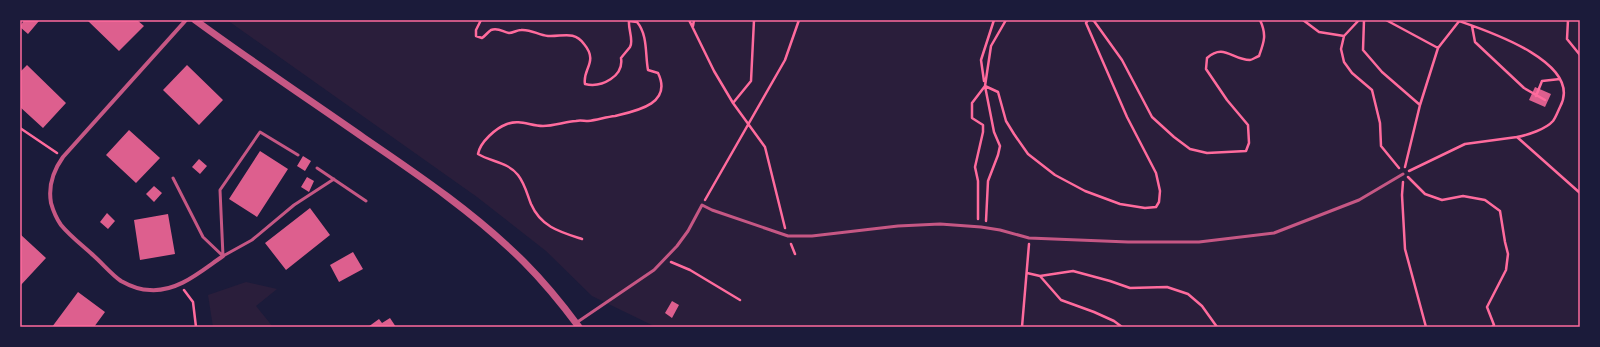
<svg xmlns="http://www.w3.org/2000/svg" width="1600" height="347" font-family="Ubuntu,sans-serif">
<rect width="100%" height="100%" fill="#1b1b3a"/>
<path fill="#2a1e3b" d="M227 20H1580V327H656L592 296 546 251 477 197Z
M246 282 277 289 256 306 273 327H213L208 295Z"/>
<path fill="#dd5f8e" d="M24 20H38L39 21 28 34 20 27Z
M87 20H137L144 26 119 51Z
M27 65 66 103 43 128 20 107V72Z
M187 65 223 100 199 125 163 90Z
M1535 87 1551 94 1545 107 1529 100Z
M129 130 160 158 136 183 106 155Z
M260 151 288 169 257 217 229 199Z
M303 156 311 161 305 171 297 166Z
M199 159 207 166 200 174 192 167Z
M307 177 314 181 309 192 301 187Z
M154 186 162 193 154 202 146 194Z
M310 208 330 235 286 270 265 243Z
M107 213 115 221 108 229 100 222Z
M168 214 175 254 140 260 134 220Z
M20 234 46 258 20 286Z
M353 252 363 269 339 282 330 265Z
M78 292 105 312 94 327H52Z
M672 301 679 305 672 318 665 313Z
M390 318 396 327H368L379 319 382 323Z"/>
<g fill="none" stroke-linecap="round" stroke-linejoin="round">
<path stroke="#ff6b9d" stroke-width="2.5" d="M481 20 476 30V36L482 38C485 36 488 32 491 30 498 27 503 32 509 33 513 33 517 30 521 30 531 29 538 35 548 36 562 37 574 30 584 44 599 62 582 69 585 84 602 88 624 76 621 58 624 54 627 51 630 47 634 41 628 29 629 21L637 22C648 35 645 54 648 70L658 73C673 104 636 111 615 116 606 117 597 120 588 121 584 121 580 120 576 121 564 122 554 126 543 126 530 126 520 119 507 124 496 128 480 142 478 154 491 162 508 162 518 175 525 184 527 194 531 204 541 227 560 232 582 239
M689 20 714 71 733 103 765 147 785 228
M1092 20 1094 21 1122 60 1152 117 1174 137 1190 149 1207 153 1246 151 1249 143 1248 125 1227 100 1206 69 1207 58C1224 43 1232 60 1250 60 1252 60 1256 57 1259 56 1264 42 1267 35 1260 20
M1303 20 1319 32 1344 36 1359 20
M1364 20 1363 50 1382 72 1420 105
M1386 20 1438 48
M1568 20 1567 39 1580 55
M1459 21C1488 31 1584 63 1560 107 1558 111 1556 117 1553 121 1546 129 1528 135 1517 137L1580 193
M693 26 694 20
M1472 26 1475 42 1524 88 1545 100
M1344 36 1341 49 1344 62 1352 73 1372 90 1380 123 1381 146 1399 168
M984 81 981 60 994 20
M985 86 998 92 1006 121 1014 134 1028 154 1055 175 1085 191 1120 204 1145 208 1156 207 1159 202 1160 191 1156 173 1127 117 1086 23 1088 20
M1536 96 1542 81 1560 79
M733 103 751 81 754 20
M20 128 57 153
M1405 167 1420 105 1438 48 1460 20
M1409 171 1465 144 1517 137
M1408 177 1425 194 1442 200 1463 196 1485 200 1500 211 1505 242 1508 254 1506 270 1487 307 1494 325 1492 327
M1403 182 1402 195 1405 249 1426 327
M705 200 785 60 799 20
M978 219V181L975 167 983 132V125L972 118V103L985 86
M986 221 988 181 998 155 1000 146 994 132 985 86 991 46 1006 20
M791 244 795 254
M671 262 690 270 740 300
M1027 273 1040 276 1073 271 1110 281 1130 288 1167 287 1188 294 1202 306 1217 327
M1040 276 1061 300 1094 312 1114 321 1122 327
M184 290 193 302 196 327
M1022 327 1029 244"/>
<path stroke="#c65784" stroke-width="3" d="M317 168 366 201
M173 178 203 237 223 256 220 190 260 132 298 155
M223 256 252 240 294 205 334 179
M576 323 654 270 677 246 688 231 702 205 712 210 788 236H812L898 226 940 224 981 227 1000 230 1029 238 1128 242H1199L1274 233 1359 200 1403 174"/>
<path stroke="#c65784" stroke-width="4" d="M186 20 63 157C53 171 48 186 51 203 53 210 56 218 61 225 70 236 83 246 94 256 103 264 111 274 121 281 130 286 140 290 150 290 178 292 201 271 223 256"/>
<path stroke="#c65784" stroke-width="7" d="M195 20C251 61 308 99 364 138 420 176 477 215 524 262 544 282 562 304 579 327"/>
</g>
<rect width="1600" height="347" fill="none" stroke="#1b1b3a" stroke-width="42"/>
<rect x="21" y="21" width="1558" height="305" fill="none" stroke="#ff6b9d" stroke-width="1.5"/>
</svg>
